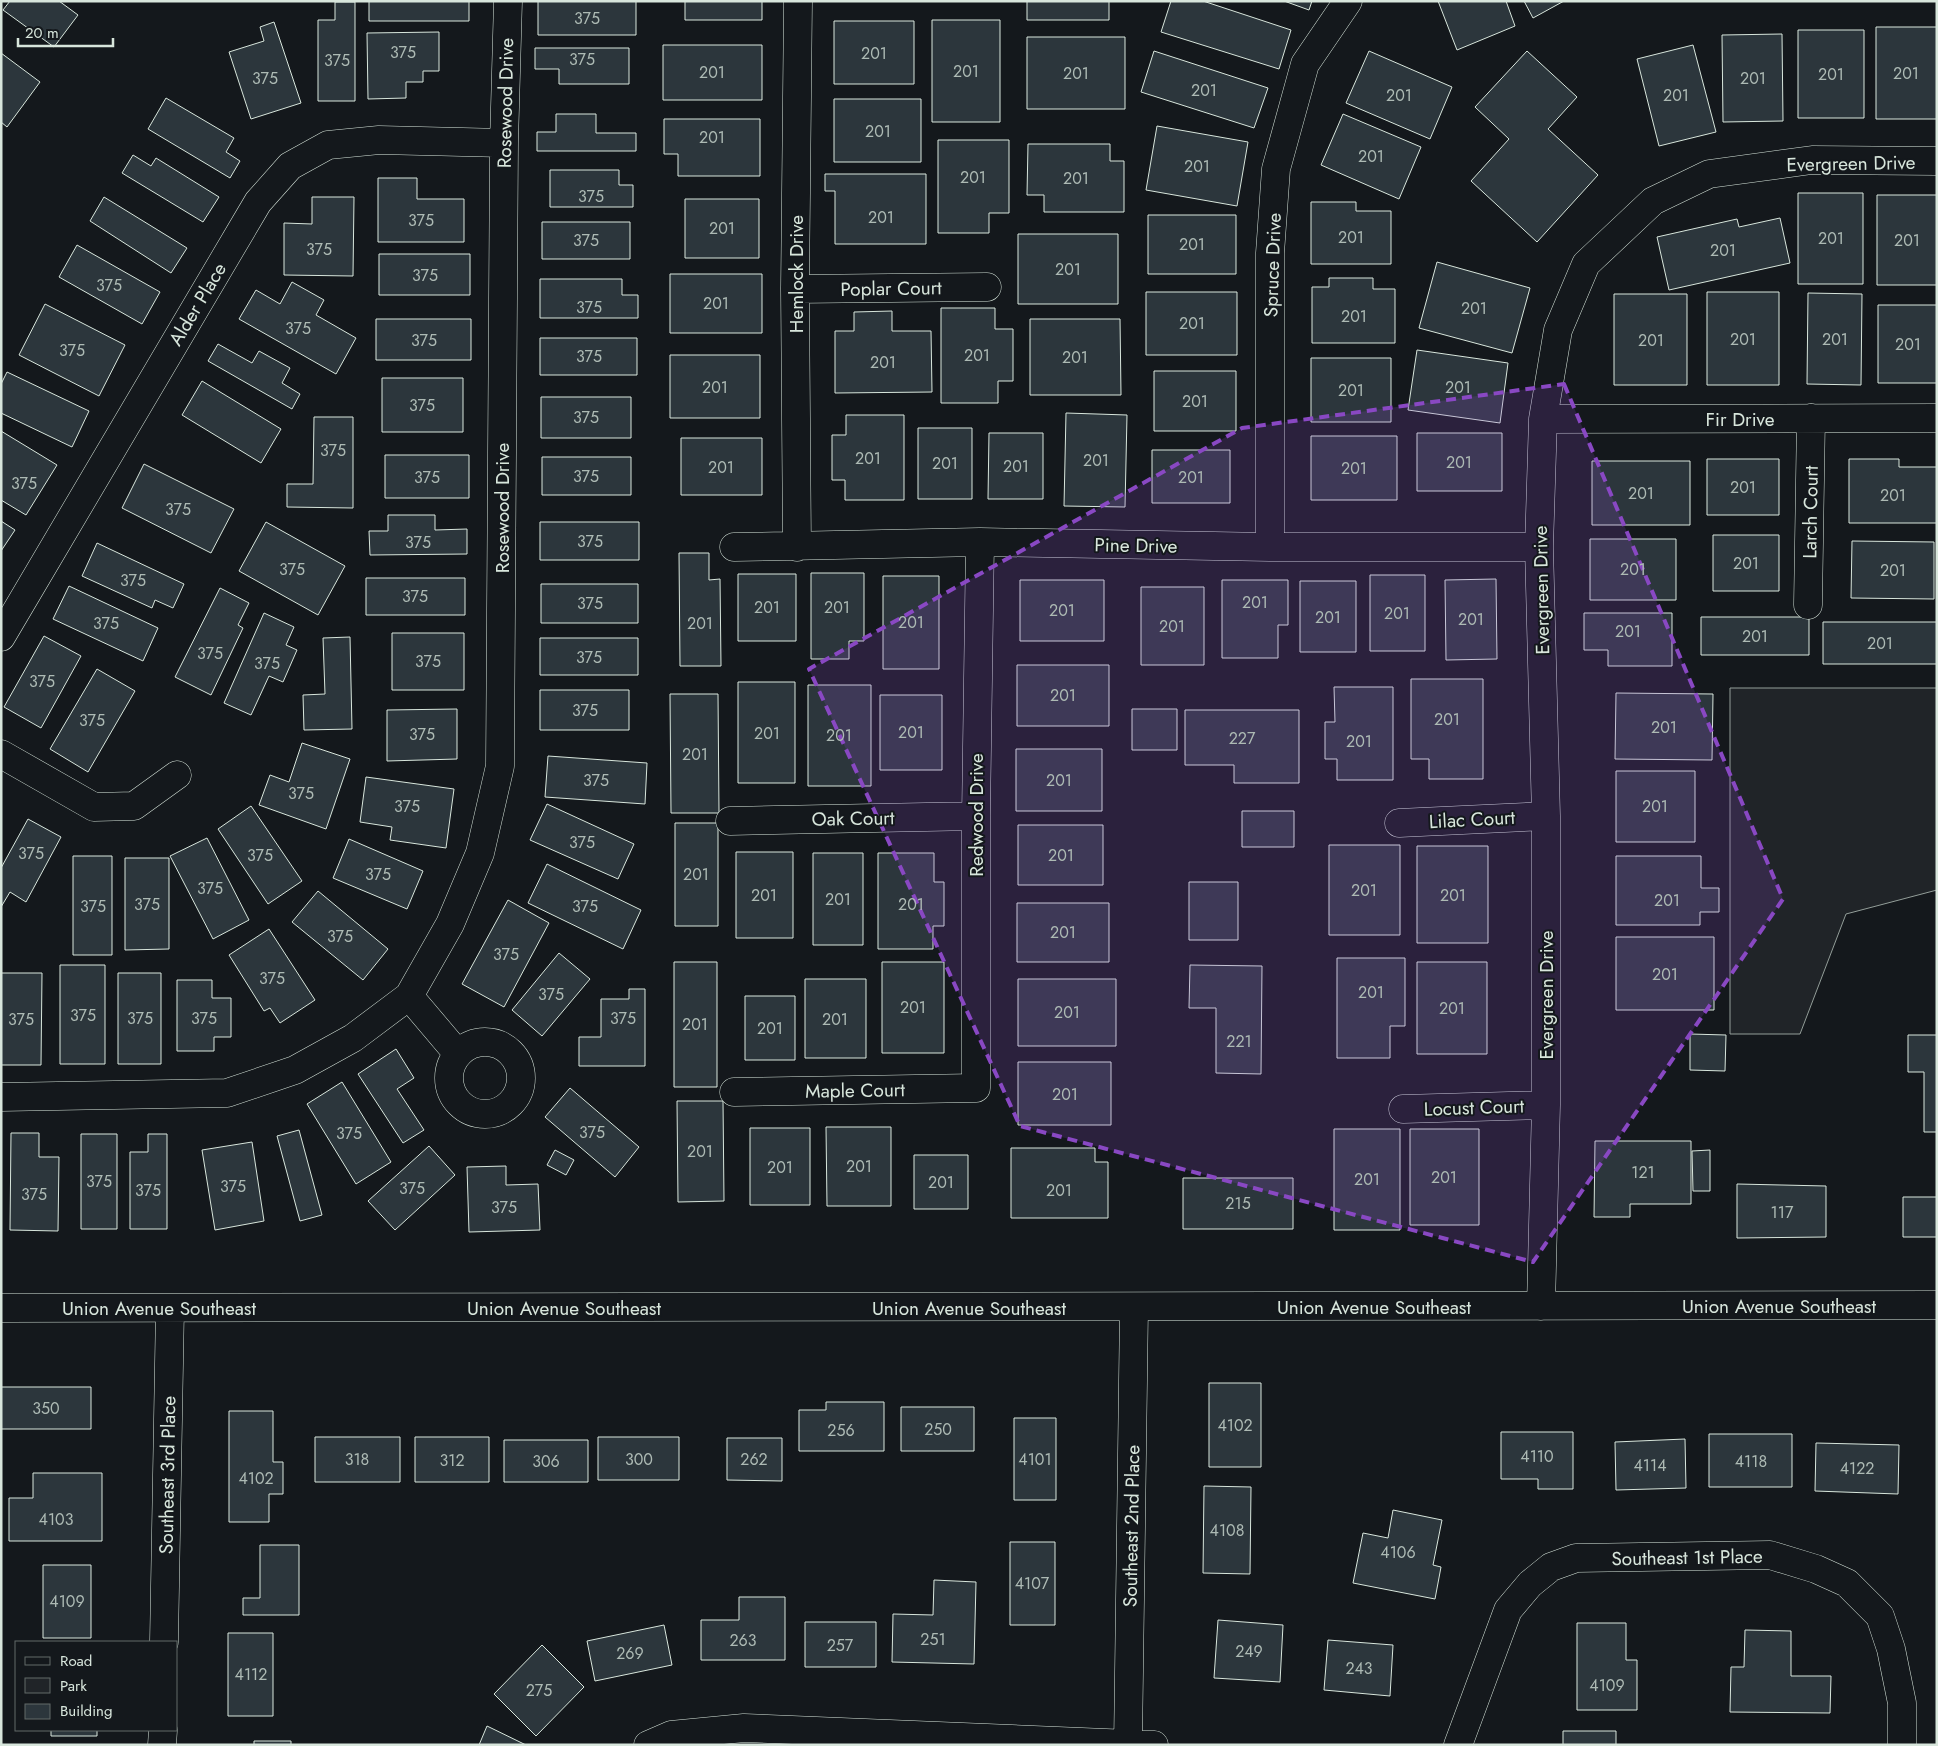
<svg xmlns="http://www.w3.org/2000/svg" width="1938" height="1746" font-family="Jost,sans-serif">
<rect width="100%" height="100%" fill="#14181c"/>
<path fill="#202428" stroke="#939e99" d="M1730 688H1937V890L1846 914 1800 1034H1730Z"/>
<path fill="#2c363c" stroke="#d8e6dc" d="M10 1H59L78 15 54 47 3 10Z
M369 1H469V21H369Z
M538 1H636V35H538Z
M685 1H762V20H685Z
M1027 1H1109V20H1027Z
M1171 1H1203L1291 30 1279 69 1161 32Z
M1284 1H1312L1309 10Z
M1438 1H1506L1515 26 1457 50Z
M1524 1H1564L1533 18Z
M335 2H355V101H318V20H335Z
M932 20H1000V122H932Z
M834 21H914V84H834Z
M274 22 301 103 251 119 229 52 264 41 260 27Z
M1876 27H1937V119H1876Z
M1798 30H1864V118H1798Z
M439 32V71H423V82H406V98L368 99 367 33Z
M1782 34 1783 121 1723 122 1722 35Z
M1027 37H1125V109H1027Z
M663 45H762V100H663Z
M1693 45 1716 132 1659 146 1637 59Z
M535 48H629V84H559V69H535Z
M1154 51 1268 88 1254 128 1141 92Z
M1369 51 1452 87 1430 139 1346 103Z
M1527 51 1577 97 1548 129 1598 175 1537 242 1471 181 1509 139 1475 107Z
M1 53 40 82 7 127 1 122Z
M166 98 234 138 226 152 240 161 230 178 148 129Z
M834 99H921V162H834Z
M556 114H596V133H636V151H537V132H556Z
M1343 114 1421 147 1399 199 1321 165Z
M664 119H760V176H678V154H664Z
M1157 126 1248 142 1237 206 1146 190Z
M938 140H1009V213H989V233H938Z
M1028 144H1110V161H1124V212H1044V195H1027Z
M133 155 151 166 156 158 219 197 203 222 122 173Z
M550 170H619V185H633V207H550Z
M825 174H926V244H835V191H825Z
M378 178H417V199H464V242H378Z
M1798 193H1863V284H1798Z
M1877 195H1937V285H1877Z
M104 197 187 248 171 273 90 221Z
M312 197H354L353 276 284 275V223L312 224Z
M685 199H759V258H685Z
M1311 202H1356V211H1391V264H1311Z
M1148 215H1236V274H1148Z
M1780 218 1790 263 1669 290 1657 237 1737 219 1739 227Z
M542 222H630V259H542Z
M1018 234H1118V304H1018Z
M77 245 160 292 142 324 59 277Z
M379 254H470V295H379Z
M1437 262 1530 288 1512 353 1419 328Z
M670 274H762V333H670Z
M1329 278H1373V289H1395V343H1312V287H1329Z
M540 279H622V295H638V318H540Z
M292 282 324 300 316 315 356 338 336 374 239 319 256 290 280 304Z
M1146 292H1237V355H1146Z
M1707 292H1779V385H1707Z
M1808 293 1862 294 1861 385 1807 384Z
M1614 294H1687V385H1614Z
M45 304 125 345 99 396 19 355Z
M1878 305H1937V383H1878Z
M941 308H995V329H1013V381H998V403H941Z
M892 311V331H931L932 392 835 393V331H854V312Z
M376 319H471V360H376Z
M1030 319H1120L1121 395H1030Z
M540 338H637V375H540Z
M218 344 252 363 259 351 290 368 282 383 300 394 292 409 208 361Z
M1417 350 1508 363 1500 423 1408 410Z
M670 355H760V418H670Z
M1311 358H1391V422H1311Z
M1154 371H1236V431H1154Z
M7 372 89 411 72 447 1 413V384Z
M382 378H463V432H382Z
M202 381 281 429 261 463 182 415Z
M541 397H631V438H541Z
M1066 413 1127 415 1125 507 1064 506Z
M846 415H904V500H845V480H832V435H846Z
M314 417H353V508L287 507V484H313Z
M918 428H972V499H918Z
M1 431 57 465 26 515 1 500Z
M989 433H1043V499H988Z
M1417 433H1502V491H1417Z
M1311 436H1397V500H1311Z
M681 438H762V495H681Z
M1152 450H1230V503H1152Z
M385 455H469V498H385Z
M542 457H631V495H542Z
M1707 459H1779V515H1707Z
M1849 459H1899V467H1937V523H1849Z
M1592 461H1690V525H1592Z
M144 464 234 509 211 553 122 508Z
M388 515H435V530L467 529V554L370 555 369 531H388Z
M1 521 15 530 1 551Z
M266 522 345 566 318 615 239 571Z
M540 522H639V560H540Z
M1713 535H1779V591H1713Z
M1590 539H1676V600H1590Z
M1852 541 1934 542V599L1851 598Z
M97 543 184 584 173 608 155 600 152 608 82 576Z
M679 553H709V580L720 579 721 666H680Z
M811 573H864V641H849V659H811Z
M738 574H796V641H738Z
M1370 575H1425V651H1370Z
M883 576H939V669H883Z
M366 578H465V615H366Z
M1496 579 1497 659 1446 660 1445 580Z
M1020 580H1104V641H1020Z
M1222 580H1288V625H1278V658H1222Z
M1300 581H1356V652H1300Z
M541 584H638V623H541Z
M69 586 158 628 143 661 53 619Z
M1141 587H1204V665H1141Z
M220 588 249 603 238 625 243 628 211 695 175 677Z
M264 613 294 627 286 645 297 650 283 682 269 676 251 715 224 703Z
M1584 613H1672V666H1608V650H1584Z
M1701 617H1809V655H1701Z
M1823 622H1937V664H1823Z
M392 633H464V690H392Z
M44 636 81 656 41 728 4 707Z
M350 637 352 729 304 730 303 695 325 694 323 638Z
M540 638H638V675H540Z
M1017 665H1109V726H1017Z
M97 669 135 691 88 772 50 749Z
M1411 679H1483V779H1429V759H1411Z
M738 682H795V783H738Z
M808 685H871V786H808Z
M1334 687H1393V780H1337V759H1325V722H1335Z
M540 690H629V730H540Z
M1616 693 1713 694 1712 760 1615 759Z
M670 694H718L719 813H671Z
M880 695H942V770H880Z
M457 709V759L387 761V710Z
M1132 709H1177V750H1132Z
M1185 710H1299V783H1234V765H1185Z
M302 743 350 759 326 829 259 805 270 775 289 782Z
M1016 749H1102V811H1016Z
M548 756 647 763 645 804 545 797Z
M1616 771H1695V842H1616Z
M366 777 454 789 446 848 390 840 392 827 360 822Z
M547 804 634 844 618 879 530 840Z
M251 806 302 881 268 904 218 829Z
M1242 811H1294V847H1242Z
M28 819 61 837 26 902 10 892 1 907V868Z
M675 823H718V926H675Z
M1018 825H1103V885H1018Z
M207 838 249 920 213 939 170 856Z
M349 839 423 871 407 909 333 878Z
M1329 845H1400V935H1329Z
M1417 846H1488V943H1417Z
M736 852H793V938H736Z
M813 853H863V945H813Z
M878 853H934V882H944V926H933V949H878Z
M73 856H112V955H73Z
M1616 856H1701V888H1719V912H1700V925H1616Z
M125 858H169V949L125 950Z
M547 864 641 910 623 949 528 903Z
M1189 882H1238V940H1189Z
M318 891 388 949 363 980 292 922Z
M508 900 549 923 504 1007 462 984Z
M1017 903H1109V962H1017Z
M269 929 315 1000 280 1023 270 1008 264 1011 229 955Z
M1616 937H1714V1010H1616Z
M559 953 590 979 542 1036 512 1010Z
M1337 958H1405V1026H1390V1058H1337Z
M674 962H717V1087H674Z
M882 962H944V1053H882Z
M1417 962H1487V1054H1417Z
M60 965H105V1064H60Z
M1190 965 1262 966 1261 1074 1216 1073V1008H1189Z
M1 973H42L41 1065H1Z
M118 973H161V1064H118Z
M805 979H866V1058H805Z
M1018 979H1116V1046H1018Z
M177 980H212V998H231V1037H214V1051H177Z
M629 989H645V1066H579V1037H601V999H629Z
M745 996H795V1060H745Z
M1690 1034 1726 1035 1725 1071 1690 1070Z
M1908 1035H1937V1132H1924V1072H1908Z
M396 1049 414 1078 397 1089 424 1130 403 1143 358 1074Z
M1018 1062H1111V1125H1018Z
M342 1082 391 1162 356 1184 307 1104Z
M570 1088 639 1147 615 1177 545 1117Z
M677 1101H723L724 1201 678 1202Z
M826 1127H891V1206H827Z
M750 1128H810V1205H750Z
M1334 1129H1400V1230H1334Z
M1410 1129H1479V1225H1410Z
M299 1130 322 1215 300 1221 277 1136Z
M11 1133H39V1157H59L58 1231 10 1230Z
M81 1134H117V1229H81Z
M148 1134H167V1229H130V1152H148Z
M1595 1141H1691V1204H1630V1217H1594Z
M252 1142 264 1221 215 1230 202 1150Z
M429 1146 455 1175 395 1230 368 1201Z
M1011 1148H1095V1162H1108V1218H1011Z
M555 1150 574 1160 566 1175 547 1165Z
M1710 1150V1191H1693L1692 1151Z
M914 1155H968V1209H914Z
M506 1166V1185L538 1184 540 1230 469 1232 467 1167Z
M1183 1178H1293V1229H1183Z
M1737 1184 1826 1186V1237L1737 1238Z
M1903 1197H1937V1237H1903Z
M1209 1383H1261V1467H1209Z
M1 1387H91V1429H1Z
M826 1402H884V1451H799V1410H826Z
M901 1407H974V1451H901Z
M229 1411H273V1462H283V1494H269V1522H229Z
M1014 1418H1056V1500H1014Z
M1501 1432H1573V1489H1538V1479H1501Z
M1709 1434H1792V1487H1709Z
M315 1437H400V1482H315Z
M415 1437H489V1482H415Z
M598 1437H679V1480H598Z
M727 1438H782V1481L727 1480Z
M1685 1439 1686 1488 1616 1490 1615 1442Z
M504 1440H588V1482H504Z
M1816 1443 1899 1445 1898 1494 1815 1491Z
M33 1473H102V1541H9V1498H33Z
M1204 1486 1251 1487 1250 1574 1203 1573Z
M1393 1510 1442 1520 1433 1565 1441 1567 1435 1599 1353 1583 1363 1533 1388 1538Z
M1010 1542H1055V1625H1010Z
M260 1545H299V1615H243V1598H260Z
M43 1565H91V1638H43Z
M934 1580 976 1582 974 1664 892 1662 893 1614 933 1615Z
M739 1597H785V1660H701V1620H739Z
M1218 1620 1283 1625 1280 1682 1214 1678Z
M805 1622H876V1667H805Z
M1577 1623H1626V1660H1637V1710H1577Z
M664 1625 672 1665 595 1681 587 1641Z
M1745 1630 1791 1631V1676H1831L1830 1713 1730 1712 1731 1667H1744Z
M228 1633H273V1716H228Z
M1328 1640 1393 1645 1390 1696 1324 1690Z
M542 1645 584 1687 536 1736 494 1694Z
M487 1726 526 1745H479Z
M51 1730H97V1736H51Z
M1563 1731H1616V1745H1563Z
M254 1741H291V1745H254Z"/>
<g fill="none" stroke-linecap="round" stroke-linejoin="round">
<defs>
<path id="minor" d="M795 289 987 287
M1543 419 1937 418
M734 547 980 542 1270 547H1539
M797 547 795 289 798 1
M1270 547V253L1276 169 1305 64 1348 1
M1808 605 1811 418
M1 637 258 202 290 166 328 145 379 140 504 143
M1 754 94 807 134 806 177 775
M730 821 976 816
M1399 823 1546 816
M409 996 458 1054
M449 1078a36 36 0 1 1 72 0a36 36 0 1 1-72 0Z
M734 1092 976 1088V816L980 542
M1 1097 227 1093 295 1070 353 1038 409 996 450 924 480 853 500 766 504 143 508 1
M1403 1109 1546 1105
M1541 1306 1546 1105V816L1539 547 1543 419 1558 330 1586 264 1653 201 1709 174 1812 160 1937 161
M1 1308 1937 1305
M164 1642 170 1308
M162 1745 163 1730
M648 1745 671 1735 744 1728 1154 1745
M1128 1745 1134 1308
M1458 1745 1508 1610 1530 1584 1551 1567 1576 1558 1770 1555 1816 1569 1847 1583 1880 1616 1891 1649 1902 1703V1745"/>
</defs>
<use href="#minor" stroke="#d8e6dc" stroke-width="29"/>
<use href="#minor" stroke="#14181c" stroke-width="28"/>
</g>
<path fill="#8948c3" fill-opacity="0.2" stroke="#8948c3" stroke-width="4" stroke-dasharray="10 6" stroke-linejoin="round" d="M1564 384 1783 899 1533 1262 1020 1126 809 669 1242 428Z"/>
<g text-anchor="middle" stroke-width="4" stroke-linejoin="round" paint-order="stroke">
<g font-size="16" fill="#adbab4">
<text x="587" y="24">375</text>
<text x="403" y="58">375</text>
<text x="874" y="59">201</text>
<text x="582" y="65">375</text>
<text x="337" y="66">375</text>
<text x="966" y="77">201</text>
<text x="712" y="78">201</text>
<text x="1076" y="79">201</text>
<text x="1906" y="79">201</text>
<text x="1831" y="80">201</text>
<text x="265" y="84">375</text>
<text x="1753" y="84">201</text>
<text x="1204" y="96">201</text>
<text x="1399" y="101">201</text>
<text x="1676" y="101">201</text>
<text x="878" y="137">201</text>
<text x="712" y="143">201</text>
<text x="1371" y="162">201</text>
<text x="1197" y="172">201</text>
<text x="973" y="183">201</text>
<text x="1076" y="184">201</text>
<text x="591" y="202">375</text>
<text x="881" y="223">201</text>
<text x="421" y="226">375</text>
<text x="722" y="234">201</text>
<text x="1351" y="243">201</text>
<text x="1831" y="244">201</text>
<text x="586" y="246">375</text>
<text x="1907" y="246">201</text>
<text x="1192" y="250">201</text>
<text x="319" y="255">375</text>
<text x="1723" y="256">201</text>
<text x="1068" y="275">201</text>
<text x="425" y="281">375</text>
<text x="109" y="291">375</text>
<text x="716" y="309">201</text>
<text x="589" y="313">375</text>
<text x="1474" y="314">201</text>
<text x="1354" y="322">201</text>
<text x="1192" y="329">201</text>
<text x="298" y="334">375</text>
<text x="1743" y="345">201</text>
<text x="1835" y="345">201</text>
<text x="424" y="346">375</text>
<text x="1651" y="346">201</text>
<text x="1908" y="350">201</text>
<text x="72" y="356">375</text>
<text x="977" y="361">201</text>
<text x="589" y="362">375</text>
<text x="1075" y="363">201</text>
<text x="883" y="368">201</text>
<text x="715" y="393">201</text>
<text x="1458" y="393">201</text>
<text x="1351" y="396">201</text>
<text x="1195" y="407">201</text>
<text x="422" y="411">375</text>
<text x="586" y="423">375</text>
<text x="333" y="456">375</text>
<text x="868" y="464">201</text>
<text x="1096" y="466">201</text>
<text x="1459" y="468">201</text>
<text x="945" y="469">201</text>
<text x="1016" y="472">201</text>
<text x="721" y="473">201</text>
<text x="1354" y="474">201</text>
<text x="586" y="482">375</text>
<text x="427" y="483">375</text>
<text x="1191" y="483">201</text>
<text x="24" y="489">375</text>
<text x="1743" y="493">201</text>
<text x="1641" y="499">201</text>
<text x="1893" y="501">201</text>
<text x="178" y="515">375</text>
<text x="590" y="547">375</text>
<text x="418" y="548">375</text>
<text x="1746" y="569">201</text>
<text x="292" y="575">375</text>
<text x="1633" y="575">201</text>
<text x="1893" y="576">201</text>
<text x="133" y="586">375</text>
<text x="415" y="602">375</text>
<text x="1255" y="608">201</text>
<text x="590" y="609">375</text>
<text x="767" y="613">201</text>
<text x="837" y="613">201</text>
<text x="1062" y="616">201</text>
<text x="1397" y="619">201</text>
<text x="1328" y="623">201</text>
<text x="1471" y="625">201</text>
<text x="911" y="628">201</text>
<text x="106" y="629">375</text>
<text x="700" y="629">201</text>
<text x="1172" y="632">201</text>
<text x="1628" y="637">201</text>
<text x="1755" y="642">201</text>
<text x="1880" y="649">201</text>
<text x="210" y="659">375</text>
<text x="589" y="663">375</text>
<text x="428" y="667">375</text>
<text x="267" y="669">375</text>
<text x="42" y="687">375</text>
<text x="1063" y="701">201</text>
<text x="585" y="716">375</text>
<text x="1447" y="725">201</text>
<text x="92" y="726">375</text>
<text x="1664" y="733">201</text>
<text x="911" y="738">201</text>
<text x="767" y="739">201</text>
<text x="422" y="740">375</text>
<text x="839" y="741">201</text>
<text x="1242" y="744">227</text>
<text x="1359" y="747">201</text>
<text x="695" y="760">201</text>
<text x="596" y="786">375</text>
<text x="1059" y="786">201</text>
<text x="301" y="799">375</text>
<text x="407" y="812">375</text>
<text x="1655" y="812">201</text>
<text x="582" y="848">375</text>
<text x="31" y="859">375</text>
<text x="260" y="861">375</text>
<text x="1061" y="861">201</text>
<text x="378" y="880">375</text>
<text x="696" y="880">201</text>
<text x="210" y="894">375</text>
<text x="1364" y="896">201</text>
<text x="764" y="901">201</text>
<text x="1453" y="901">201</text>
<text x="838" y="905">201</text>
<text x="1667" y="906">201</text>
<text x="147" y="910">375</text>
<text x="911" y="910">201</text>
<text x="93" y="912">375</text>
<text x="585" y="912">375</text>
<text x="1063" y="938">201</text>
<text x="340" y="942">375</text>
<text x="506" y="960">375</text>
<text x="1665" y="980">201</text>
<text x="272" y="984">375</text>
<text x="1371" y="998">201</text>
<text x="551" y="1000">375</text>
<text x="913" y="1013">201</text>
<text x="1452" y="1014">201</text>
<text x="1067" y="1018">201</text>
<text x="83" y="1021">375</text>
<text x="140" y="1024">375</text>
<text x="204" y="1024">375</text>
<text x="623" y="1024">375</text>
<text x="21" y="1025">375</text>
<text x="835" y="1025">201</text>
<text x="695" y="1030">201</text>
<text x="770" y="1034">201</text>
<text x="1239" y="1047">221</text>
<text x="1065" y="1100">201</text>
<text x="592" y="1138">375</text>
<text x="349" y="1139">375</text>
<text x="700" y="1157">201</text>
<text x="859" y="1172">201</text>
<text x="780" y="1173">201</text>
<text x="1643" y="1178">121</text>
<text x="1444" y="1183">201</text>
<text x="1367" y="1185">201</text>
<text x="99" y="1187">375</text>
<text x="941" y="1188">201</text>
<text x="233" y="1192">375</text>
<text x="412" y="1194">375</text>
<text x="148" y="1196">375</text>
<text x="1059" y="1196">201</text>
<text x="34" y="1200">375</text>
<text x="1238" y="1209">215</text>
<text x="504" y="1213">375</text>
<text x="1782" y="1218">117</text>
<text x="46" y="1414">350</text>
<text x="1235" y="1431">4102</text>
<text x="938" y="1435">250</text>
<text x="841" y="1436">256</text>
<text x="1537" y="1462">4110</text>
<text x="357" y="1465">318</text>
<text x="639" y="1465">300</text>
<text x="754" y="1465">262</text>
<text x="1035" y="1465">4101</text>
<text x="452" y="1466">312</text>
<text x="546" y="1467">306</text>
<text x="1751" y="1467">4118</text>
<text x="1650" y="1471">4114</text>
<text x="1857" y="1474">4122</text>
<text x="256" y="1484">4102</text>
<text x="56" y="1525">4103</text>
<text x="1227" y="1536">4108</text>
<text x="1398" y="1558">4106</text>
<text x="1032" y="1589">4107</text>
<text x="67" y="1607">4109</text>
<text x="933" y="1645">251</text>
<text x="743" y="1646">263</text>
<text x="840" y="1651">257</text>
<text x="1249" y="1657">249</text>
<text x="630" y="1659">269</text>
<text x="1359" y="1674">243</text>
<text x="251" y="1680">4112</text>
<text x="1607" y="1691">4109</text>
<text x="539" y="1696">275</text>
</g>
<g font-size="19" fill="#d8e6dc" stroke="#14181c">
<text transform="translate(505 103) rotate(-89)" y="7">Rosewood Drive</text>
<text transform="translate(1851 163) rotate(-1)" y="7">Evergreen Drive</text>
<text transform="translate(1272 265) rotate(-88)" y="7">Spruce Drive</text>
<text transform="translate(796 274) rotate(-90)" y="7">Hemlock Drive</text>
<text transform="translate(891 288) rotate(-1)" y="7">Poplar Court</text>
<text transform="translate(197 304) rotate(-59)" y="7">Alder Place</text>
<text x="1740" y="426">Fir Drive</text>
<text transform="translate(502 508) rotate(-90)" y="7">Rosewood Drive</text>
<text transform="translate(1810 512) rotate(-89)" y="7">Larch Court</text>
<text transform="translate(1136 545) rotate(1)" y="7">Pine Drive</text>
<text transform="translate(1541 590) rotate(-91)" y="7">Evergreen Drive</text>
<text transform="translate(976 815) rotate(-90)" y="7">Redwood Drive</text>
<text transform="translate(853 818) rotate(-1)" y="7">Oak Court</text>
<text transform="translate(1472 819) rotate(-3)" y="7">Lilac Court</text>
<text transform="translate(1546 995) rotate(-90)" y="7">Evergreen Drive</text>
<text transform="translate(855 1090) rotate(-1)" y="7">Maple Court</text>
<text transform="translate(1474 1107) rotate(-2)" y="7">Locust Court</text>
<text x="1779" y="1313">Union Avenue Southeast</text>
<text x="1374" y="1314">Union Avenue Southeast</text>
<text x="159" y="1315">Union Avenue Southeast</text>
<text x="564" y="1315">Union Avenue Southeast</text>
<text x="969" y="1315">Union Avenue Southeast</text>
<text transform="translate(167 1475) rotate(-89)" y="7">Southeast 3rd Place</text>
<text transform="translate(1131 1526) rotate(-89)" y="7">Southeast 2nd Place</text>
<text transform="translate(1687 1557) rotate(-1)" y="7">Southeast 1st Place</text>
</g>
</g>
<rect width="1938" height="1746" fill="none" stroke="#d8e6dc" stroke-width="5"/>
<rect x="15" y="1641" width="162" height="90" fill="#14181c" stroke="#626a69"/>
<rect x="25" y="1657" width="25" height="8" fill="#14181c" stroke="#626a69"/>
<text x="60" y="1666" font-size="15" fill="#d8e6dc">Road</text>
<rect x="25" y="1678" width="25" height="15" fill="#202428" stroke="#626a69"/>
<text x="60" y="1691" font-size="15" fill="#d8e6dc">Park</text>
<rect x="25" y="1704" width="25" height="15" fill="#2c363c" stroke="#626a69"/>
<text x="60" y="1716" font-size="15" fill="#d8e6dc">Building</text>
<path d="M18 38v8h95v-8" fill="none" stroke="#d8e6dc" stroke-width="2.5"/>
<text x="25" y="38" font-size="15" fill="#d8e6dc" stroke="#14181c" stroke-width="4" paint-order="stroke">20 m</text>
</svg>
